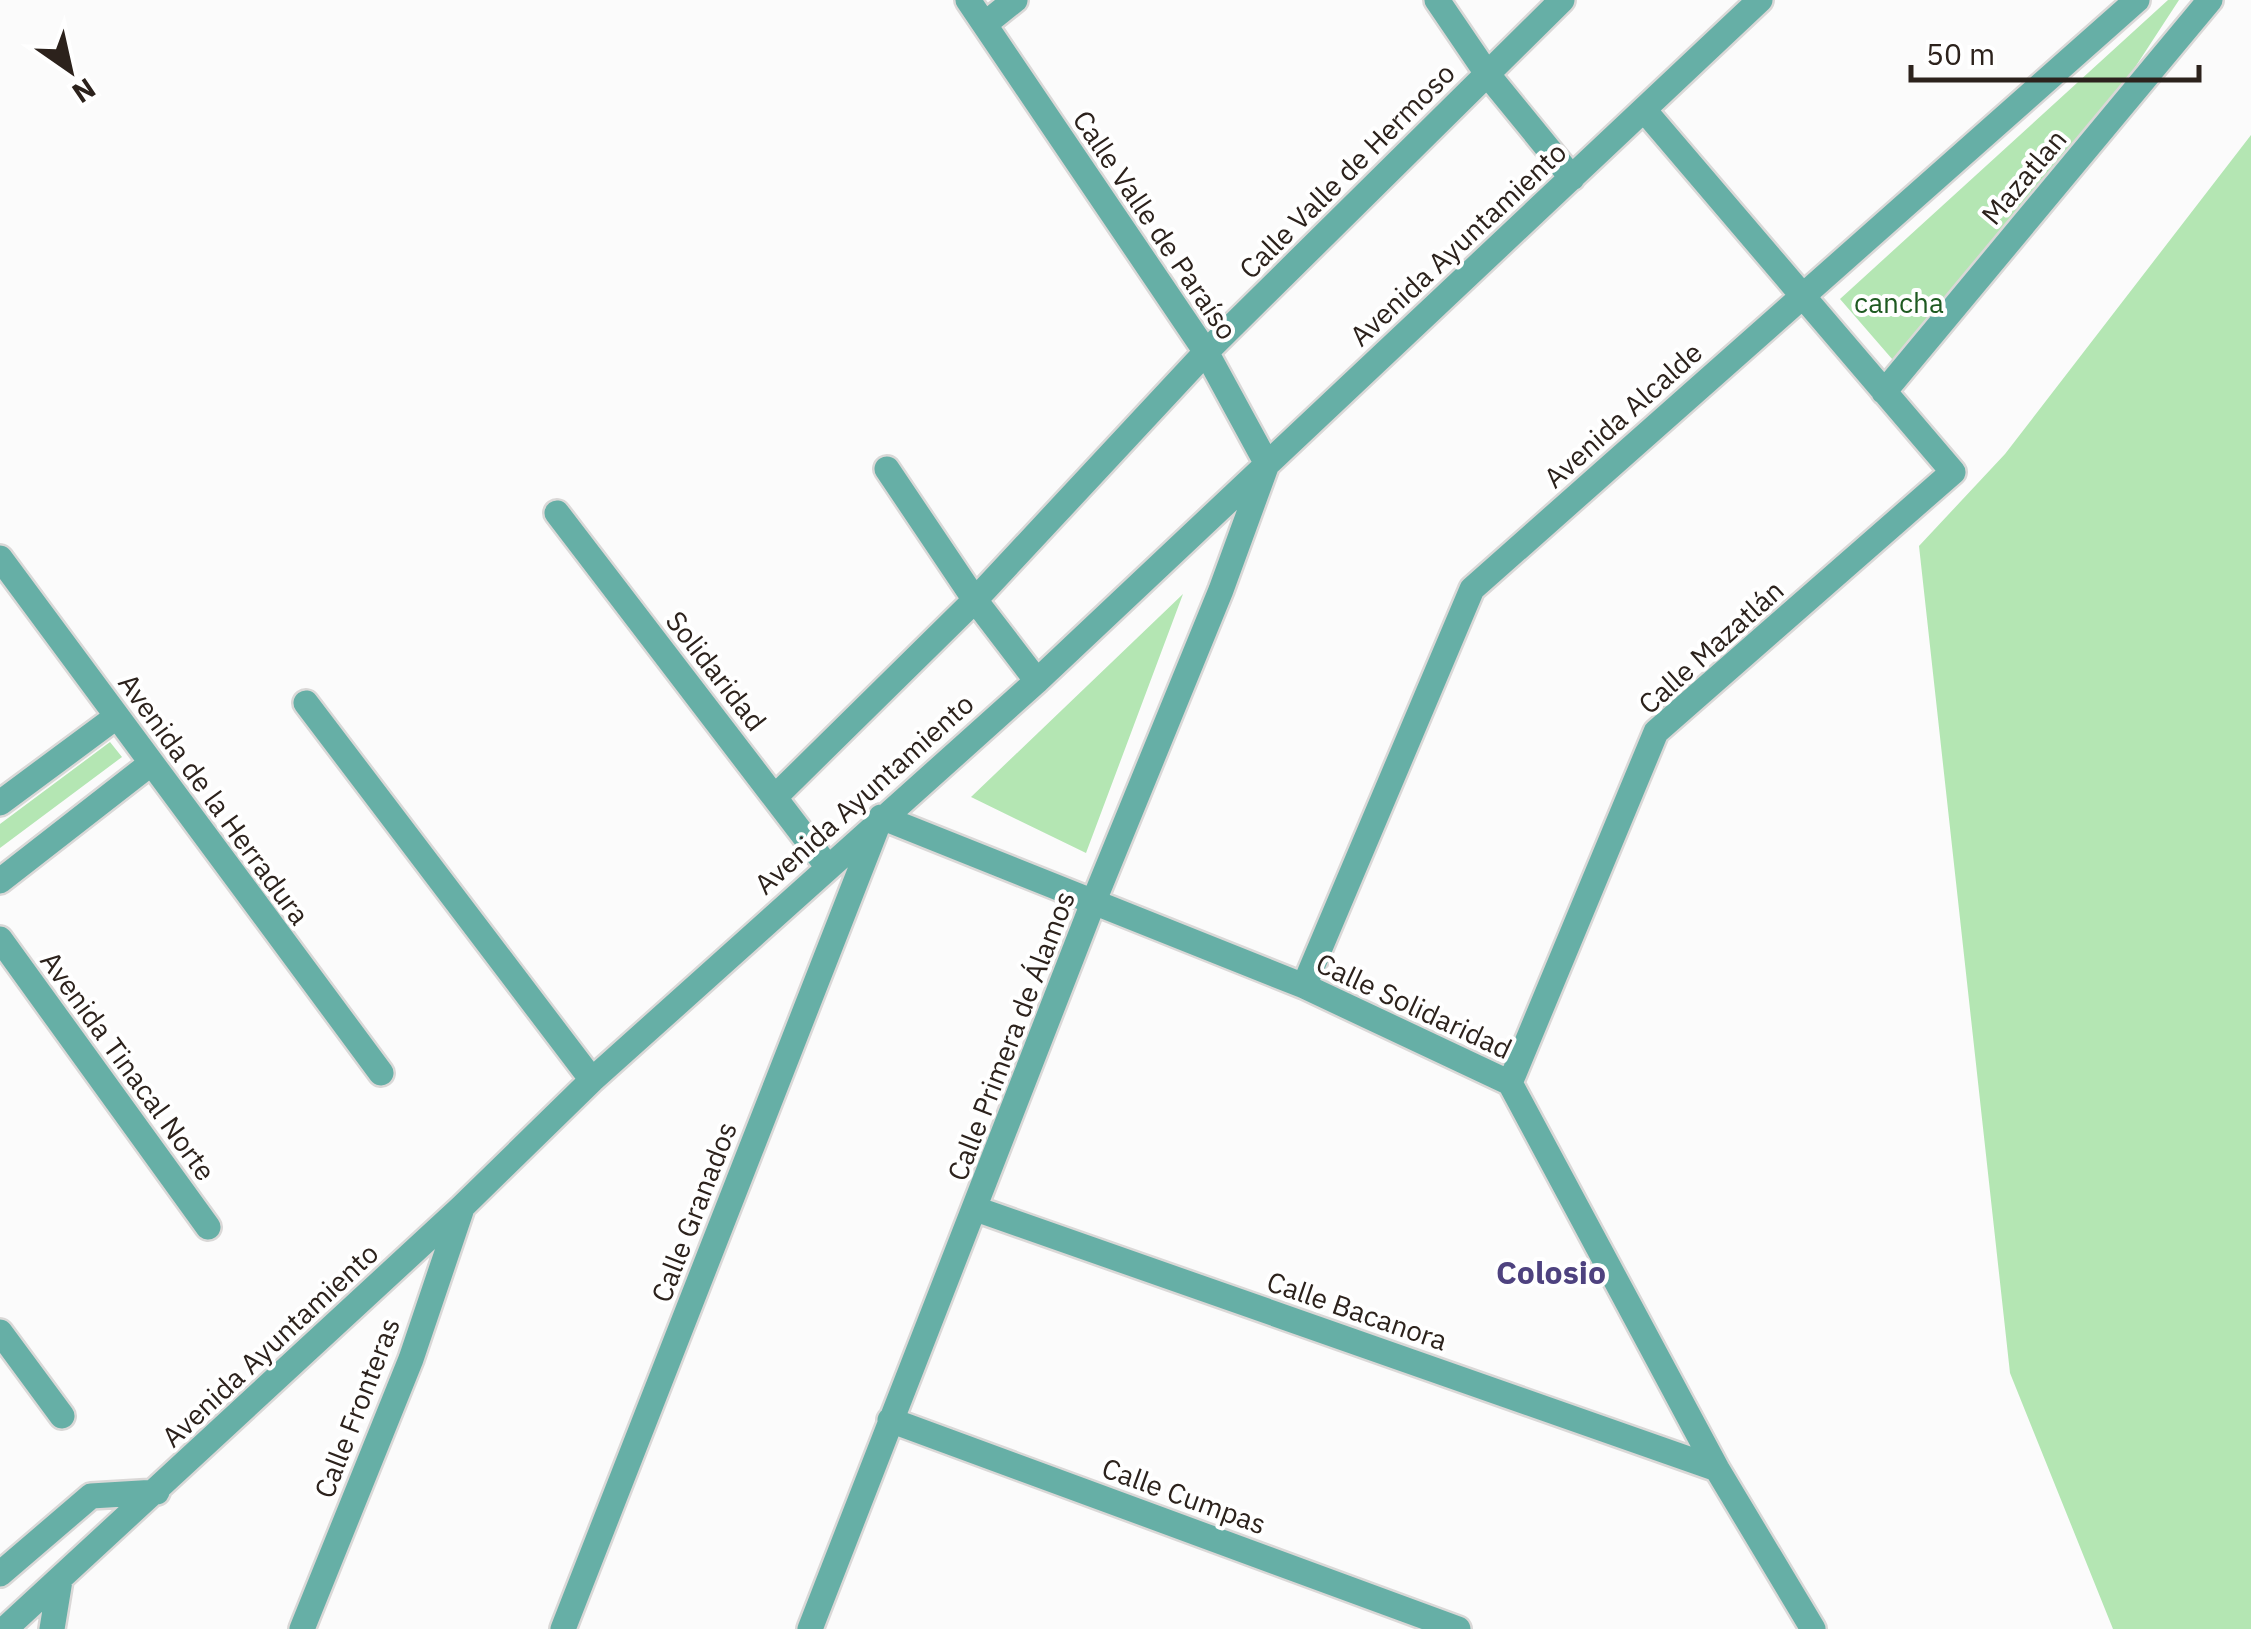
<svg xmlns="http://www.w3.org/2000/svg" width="2251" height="1629" font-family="'IBM Plex Sans',sans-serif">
<rect width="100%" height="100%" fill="#fbfbfb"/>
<path fill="#b4e6b3" d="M2168 0H2179L2100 121 1899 367 1840 299Z
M2251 135V1629H2113L2010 1373 1919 546 2005 454Z
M1183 594 1086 853 971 797Z
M110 742 122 757 0 848V824Z"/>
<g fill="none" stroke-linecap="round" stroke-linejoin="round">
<defs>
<path id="minor" d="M1437 0 1488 75 1572 178
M985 24 1015 0
M1884 392 2210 0
M887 469 975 600 1037 681
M557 513 827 866
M0 558 381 1073
M306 703 592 1080
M775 797 975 600 1206 352 1562 0
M0 803 116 717
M0 881 149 765
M0 939 208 1227
M1304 986 1472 589 2137 0
M1510 1083 1656 732 1953 472 1645 111
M976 1209 1717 1469
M0 1332 62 1416
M890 1420 1458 1629
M0 1574 91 1496 157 1492
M5 1629 462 1207 592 1080 1037 681 1760 0
M52 1629 60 1580
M302 1629 411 1359 461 1211
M563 1629 881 817 1304 986 1510 1083 1717 1469 1813 1629
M810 1629 1093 903 1221 590 1267 464 1206 352 968 0"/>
</defs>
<use href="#minor" stroke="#dad8d7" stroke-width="30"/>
<use href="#minor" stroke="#66afa6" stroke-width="25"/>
</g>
<g text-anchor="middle" stroke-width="8" stroke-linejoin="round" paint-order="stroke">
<g font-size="28" fill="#2c221c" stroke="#fff">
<text transform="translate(1347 171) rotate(-45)" y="10">Calle Valle de Hermoso</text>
<text transform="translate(2024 177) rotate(-50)" y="10">Mazatlan</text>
<text transform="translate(1155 225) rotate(56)" y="10">Calle Valle de Paraíso</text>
<text transform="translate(1458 244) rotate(-43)" y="10">Avenida Ayuntamiento</text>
<text transform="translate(1623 415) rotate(-42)" y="10">Avenida Alcalde</text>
<text transform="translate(1711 647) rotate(-42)" y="10">Calle Mazatlán</text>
<text transform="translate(716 671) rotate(52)" y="10">Solidaridad</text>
<text transform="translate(864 794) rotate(-42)" y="10">Avenida Ayuntamiento</text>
<text transform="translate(214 799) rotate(54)" y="10">Avenida de la Herradura</text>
<text transform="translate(1414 1006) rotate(25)" y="10">Calle Solidaridad</text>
<text transform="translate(1011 1036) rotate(-69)" y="10">Calle Primera de Álamos</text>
<text transform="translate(128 1066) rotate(54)" y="10">Avenida Tinacal Norte</text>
<text transform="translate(694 1212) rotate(-69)" y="10">Calle Granados</text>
<text transform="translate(1357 1311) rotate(19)" y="10">Calle Bacanora</text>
<text transform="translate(270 1345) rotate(-43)" y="10">Avenida Ayuntamiento</text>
<text transform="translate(357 1408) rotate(-69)" y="10">Calle Fronteras</text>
<text transform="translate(1184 1496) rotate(20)" y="10">Calle Cumpas</text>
</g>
<g font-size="28" fill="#1e5a21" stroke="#fff">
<text x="1899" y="313">cancha</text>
</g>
<g font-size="32" font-weight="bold" fill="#4e427f" stroke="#fff">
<text x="1551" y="1284">Colosio</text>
</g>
</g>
<g transform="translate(70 70) rotate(146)" stroke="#ffffff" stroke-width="8" paint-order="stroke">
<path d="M0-8L18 38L0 25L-18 38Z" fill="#2c221c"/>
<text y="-15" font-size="28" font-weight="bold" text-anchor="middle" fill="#2c221c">N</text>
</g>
<path d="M1911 65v15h288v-15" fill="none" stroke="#2c221c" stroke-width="5"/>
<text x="1926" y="65" font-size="30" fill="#2c221c" stroke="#ffffff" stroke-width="8" paint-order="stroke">50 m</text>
</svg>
